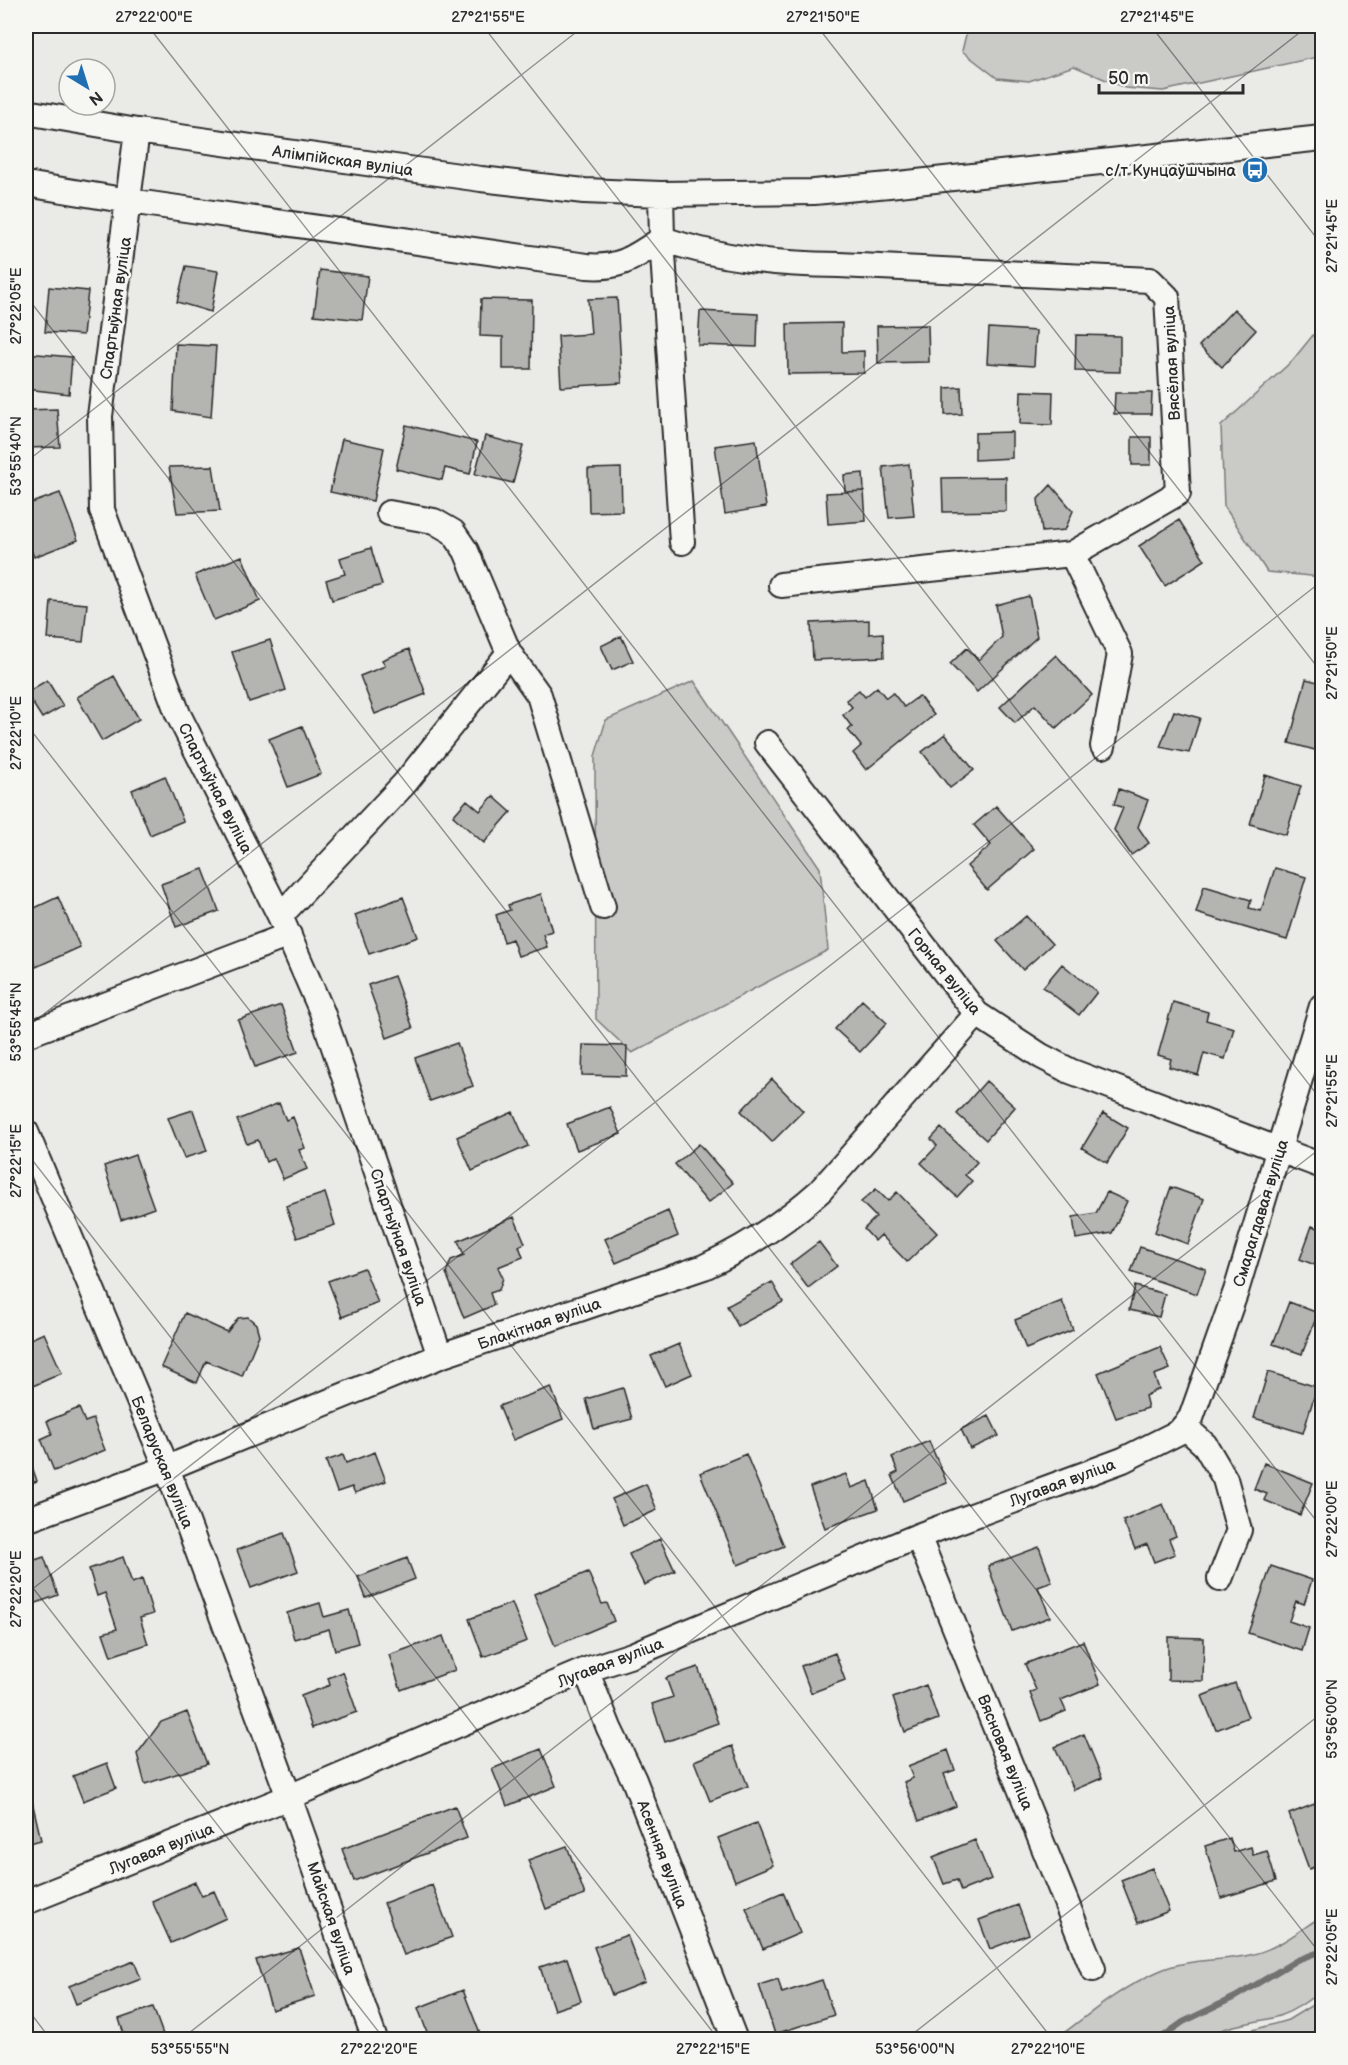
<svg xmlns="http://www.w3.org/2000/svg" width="1348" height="2065" font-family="'Balsamiq Sans',sans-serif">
<rect width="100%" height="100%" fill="#eaeae6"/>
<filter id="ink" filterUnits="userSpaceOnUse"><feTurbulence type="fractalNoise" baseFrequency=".0167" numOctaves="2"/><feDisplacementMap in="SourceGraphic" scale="12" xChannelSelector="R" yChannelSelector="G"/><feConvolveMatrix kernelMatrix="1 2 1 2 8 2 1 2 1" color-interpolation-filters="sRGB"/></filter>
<g filter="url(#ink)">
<path fill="#cacac7" stroke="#7a7a79" stroke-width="1.5" d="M968 26H1322V56L1163 91 1125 88 1074 66 1029 81 997 78 962 51Z
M1322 324V577L1267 572 1224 506 1221 426 1292 361Z
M694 681 820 868 828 950 632 1053 596 1019 595 756 606 720Z
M1322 1916V1989C1311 1999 1294 2011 1279 2016 1251 2025 1230 2022 1204 2039H1056C1089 2014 1121 1987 1159 1971 1189 1958 1220 1962 1250 1955 1280 1948 1297 1932 1322 1916Z
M1322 1999V2039H1222L1288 2020Z"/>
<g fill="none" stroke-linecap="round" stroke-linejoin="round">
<path stroke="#727270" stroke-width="6" d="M1158 2040 1183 2022 1235 1997 1297 1960 1322 1951"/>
</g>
<path fill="#b4b4b1" stroke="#2b2b2b" stroke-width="1.5" d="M186 266 218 271 211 312 177 302Z
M320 270 368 276 362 320 314 315Z
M49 287 88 291 83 335 45 332Z
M617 298 622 383 561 387 558 336 591 334 588 299Z
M481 299 532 300 531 369H503V337L480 336Z
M1234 309 1256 330 1222 367 1199 346Z
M700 311 758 314 757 347 698 345Z
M842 323V352L864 351V373L788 374 787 324Z
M928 325 929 362 878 363 877 326Z
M989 328 1036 331 1034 366 987 363Z
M1076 335 1120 336V372L1075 371Z
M176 344 216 346 211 417 173 411Z
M26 353 72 357 69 394 26 389Z
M961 387 962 414 945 415V388Z
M1021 391 1053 392 1052 425 1020 424Z
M1115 393H1152L1151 414H1114Z
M57 409 60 447 26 448V410Z
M406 425 477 442 470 474 445 468 442 480 396 469Z
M1012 432V458L975 460V433Z
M485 436 523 446 513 483 475 474Z
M1132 437H1151V465H1132Z
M342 439 384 448 373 501 330 492Z
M756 440 766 507 725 514 715 446Z
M909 464 914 516 889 518 883 467Z
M213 466 220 511 177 513 169 467Z
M621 468 622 511 589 512 588 469Z
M863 473 864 491 845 492 844 475Z
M1006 477V511L943 512 942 478Z
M1051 485 1073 511 1065 530 1042 532 1038 499Z
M864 491 866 521 828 524 826 493Z
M60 493 78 540 34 557 26 537V505Z
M1179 520 1205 560 1165 586 1139 546Z
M371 548 382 585 332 600 326 580 345 574 340 558Z
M242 556 260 601 214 620 195 575Z
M1029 596 1037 637 977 692 950 664 967 648 979 660 1002 637 996 605Z
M51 601 87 604 83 642 48 639Z
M869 620V634L883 633 884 657 813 660 811 623Z
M621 636 633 661 612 670 601 646Z
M270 640 286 690 249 702 232 652Z
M409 649 426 694 375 714 360 676 385 666 382 660Z
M1056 655 1092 695 1056 728 1035 705 1015 723 1000 707Z
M114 676 139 719 102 741 77 697Z
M1306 679 1322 683V752L1289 743Z
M47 680 63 706 42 718 26 693Z
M877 687 886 698 893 693 904 707 919 696 934 715 866 770 853 753 861 746 848 730 852 727 843 715 852 707 846 700 859 690 865 697Z
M1174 711 1200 718 1189 753 1160 747Z
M302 726 321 774 288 787 269 739Z
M945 734 974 770 950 788 922 752Z
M1265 775 1301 786 1286 835 1250 824Z
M165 776 183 821 150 835 132 790Z
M1119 789 1148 800 1138 827 1149 843 1131 855 1114 830 1123 808 1114 804Z
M493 796 511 812 484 843 453 816 467 800 480 811Z
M996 806 1034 849 987 890 967 866 991 845 974 825Z
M1275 868 1306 877 1287 940 1196 913 1204 886 1251 900 1249 908 1261 911Z
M203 869 219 911 176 927 161 884Z
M541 894 552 931 543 934 547 947 518 956 512 939 504 942 496 915 510 910 508 905Z
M58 897 80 947 36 967 26 944V912Z
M403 897 418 937 369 954 355 915Z
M1026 916 1052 944 1023 970 997 941Z
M1062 964 1097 992 1079 1015 1043 987Z
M394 976 413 1028 387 1038 368 985Z
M862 1000 887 1023 860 1052 835 1029Z
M1173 1002 1208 1012 1206 1020 1234 1028 1225 1059 1204 1053 1198 1075 1169 1067 1171 1059 1158 1055Z
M281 1005 298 1052 255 1067 238 1020Z
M457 1043 473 1086 430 1101 415 1058Z
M583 1045 627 1046 626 1076 582 1075Z
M772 1079 803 1111 772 1142 741 1111Z
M986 1081 1015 1107 986 1140 957 1114Z
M279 1103 286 1120 293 1117 305 1148 299 1150 307 1169 283 1179 274 1158 266 1162 258 1140 247 1144 237 1120Z
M610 1107 621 1134 577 1150 567 1124Z
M193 1110 207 1151 184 1158 168 1118Z
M513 1112 528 1146 472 1171 457 1137Z
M1103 1113 1128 1128 1107 1163 1082 1148Z
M941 1128 977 1162 965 1175 972 1181 957 1197 921 1163 937 1146 931 1139Z
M699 1144 733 1183 708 1203 675 1164Z
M135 1155 154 1208 121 1220 104 1166Z
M1171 1187 1204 1199 1188 1244 1155 1232Z
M876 1189 888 1201 897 1192 937 1233 907 1262 881 1235 875 1241 864 1229 876 1217 861 1202Z
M1107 1192 1127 1201 1112 1233 1076 1239 1073 1217 1096 1213Z
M325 1193 335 1225 297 1238 286 1206Z
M668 1211 678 1236 616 1263 605 1239Z
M514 1217 525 1243 519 1246 523 1257 498 1267 503 1278 499 1290 490 1293 494 1305 464 1318 446 1273 451 1260 464 1255 458 1241Z
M1312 1226 1322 1230V1268L1300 1259Z
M819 1242 837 1266 808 1288 790 1264Z
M1140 1247 1206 1269 1197 1294 1131 1272Z
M364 1268 378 1303 342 1317 328 1281Z
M772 1282 783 1302 738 1326 727 1306Z
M1135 1286 1165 1294 1159 1317 1129 1310Z
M1062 1301 1073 1330 1026 1349 1015 1320Z
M1289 1302 1318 1313 1302 1354 1273 1344Z
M185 1313 227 1332 238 1318 248 1317 256 1324 259 1335 242 1376 206 1361 197 1383 161 1367Z
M44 1333 62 1373 26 1389V1341Z
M679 1344 692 1374 665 1386 651 1356Z
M1160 1347 1170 1369 1154 1375 1159 1389 1145 1396 1148 1408 1116 1418 1098 1373Z
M1268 1372 1317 1387 1303 1433 1254 1418Z
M551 1387 563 1419 513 1440 499 1406Z
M623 1388 632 1419 594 1429 586 1399Z
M79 1408 85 1422 93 1419 105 1450 54 1471 41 1439 52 1434 47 1421Z
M989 1416 999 1436 970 1449 961 1429Z
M929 1441 947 1483 903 1501 892 1475 898 1472 892 1457Z
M26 1449 37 1481 26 1485Z
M375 1452 386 1481 355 1493 352 1487 337 1492 326 1461 343 1455 346 1463Z
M746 1454 784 1546 738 1565 700 1473Z
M1264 1463 1313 1483 1300 1515 1264 1500 1267 1494 1254 1489Z
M846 1474 851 1488 869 1481 878 1509 825 1528 810 1487Z
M646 1484 657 1510 623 1525 612 1499Z
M1163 1504 1176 1536 1169 1539 1175 1554 1154 1562 1147 1544 1135 1549 1123 1521Z
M284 1533 298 1571 251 1588 237 1550Z
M660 1539 675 1571 644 1585 629 1554Z
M1039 1547 1052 1582 1038 1587 1050 1617 1012 1631 988 1566Z
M44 1557 58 1595 26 1607V1563Z
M123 1557 132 1583 142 1579 153 1614 140 1618 148 1644 111 1656 103 1633 117 1629 105 1593 97 1596 89 1569Z
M407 1558 415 1579 366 1598 358 1577Z
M1271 1566 1312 1580 1304 1604 1296 1601 1289 1621 1309 1628 1302 1651 1248 1633Z
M588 1572 602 1604 607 1603 614 1621 555 1646 534 1594Z
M320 1603 324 1617 349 1610 358 1643 335 1650 329 1629 294 1639 287 1613Z
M512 1603 527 1641 483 1657 469 1619Z
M443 1636 455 1670 401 1690 389 1655Z
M1168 1637 1204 1638 1203 1681 1168 1680Z
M1083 1641 1100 1684 1061 1700 1066 1711 1041 1721 1030 1693 1036 1690 1025 1664Z
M835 1653 845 1680 811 1693 801 1666Z
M698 1667 718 1723 665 1742 652 1704 673 1697 666 1678Z
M343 1672 357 1712 312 1728 301 1696 330 1685 328 1678Z
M1235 1683 1248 1717 1216 1730 1202 1696Z
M926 1685 938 1719 905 1732 893 1698Z
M187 1712 207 1764 145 1784 137 1754 161 1722Z
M1084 1734 1102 1778 1074 1790 1055 1747Z
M732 1746 748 1786 710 1801 694 1761Z
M541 1749 556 1786 507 1806 492 1769Z
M948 1750 955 1770 944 1774 956 1806 919 1821 904 1782 913 1778 908 1766Z
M107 1763 116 1788 83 1801 73 1776Z
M32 1801 41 1840 26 1844V1802Z
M1322 1801V1864L1309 1869 1289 1814Z
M455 1806 467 1838 354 1881 342 1849Z
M756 1823 773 1865 735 1881 718 1838Z
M1230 1838 1234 1852 1251 1847 1253 1855 1267 1851 1276 1881 1221 1898 1205 1846Z
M975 1840 991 1879 961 1891 957 1880 944 1884 933 1857Z
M567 1846 585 1895 546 1909 528 1860Z
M1152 1868 1169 1911 1138 1923 1121 1880Z
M195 1882 202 1896 214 1891 226 1918 171 1943 152 1901Z
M432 1885 452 1937 404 1955 384 1903Z
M783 1892 800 1933 763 1949 746 1908Z
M1018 1905 1029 1934 990 1949 979 1920Z
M627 1935 645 1982 612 1995 594 1947Z
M299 1948 315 1996 272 2010 256 1960Z
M567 1958 581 2001 554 2010 540 1967Z
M134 1961 141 1979 76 2004 69 1986Z
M778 1979 782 1993 822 1980 834 2015 775 2034 759 1985Z
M463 1990 482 2039 430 2040 418 2008Z
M153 2007 165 2040H126L119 2019Z"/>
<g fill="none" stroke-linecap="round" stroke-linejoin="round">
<defs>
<path id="minor" d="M26 112 137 131 481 179 584 191 661 194 814 192 889 185 1322 138
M137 131 100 416 102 510 178 714 280 916 322 1012 440 1356
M26 184 129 201 587 266C620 269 635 257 662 239 722 259 776 264 839 265L1150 280 1167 297 1178 493 1072 554 781 585
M661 194 662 239 682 542
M1072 554 1120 654 1103 746
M509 653 539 695 603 907
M767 743 977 1014 1041 1056 1070 1071 1322 1166
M280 916 405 783 509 653 466 551 453 532 434 521 389 513
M26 1035 289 935
M26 1132 167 1468 289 1797 375 2040
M1184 1426 1205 1445 1225 1479 1239 1530 1220 1579
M26 1520 167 1468 440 1356 704 1267C747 1247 784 1223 820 1191L977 1014
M918 1536 1093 1969
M586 1670 609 1728 634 1780 735 2040
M26 1902 289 1797 586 1670 632 1655 918 1536 1123 1460 1179 1432 1191 1418 1236 1291 1322 1006"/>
</defs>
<use href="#minor" stroke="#2b2b2b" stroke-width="28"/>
<use href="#minor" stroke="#f6f6f2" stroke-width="24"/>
</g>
</g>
<path fill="none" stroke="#2b2b2b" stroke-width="1.5" stroke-opacity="0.45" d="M148 26 1322 1528M483 26 1322 1101M817 26 1322 673M1151 26 1322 245M26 296 1322 1956M26 462 584 26M26 724 1053 2040M26 1028 1308 26M26 1152 719 2040M26 1579 385 2040M26 1594 1322 581M26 2007 51 2040M180 2040 1322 1147M905 2040 1322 1713"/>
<defs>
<symbol id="bus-disc" viewBox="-11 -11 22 22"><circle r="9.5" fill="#1f6fb2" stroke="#f6f6f2"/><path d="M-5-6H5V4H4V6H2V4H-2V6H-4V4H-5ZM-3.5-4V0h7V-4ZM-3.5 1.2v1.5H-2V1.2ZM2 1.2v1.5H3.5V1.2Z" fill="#fff"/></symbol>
</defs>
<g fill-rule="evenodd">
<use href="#bus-disc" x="1240" y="155" width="30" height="30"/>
</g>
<g text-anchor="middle" stroke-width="5" stroke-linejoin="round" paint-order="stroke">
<g font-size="16" fill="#2b2b2b" stroke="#f6f6f2">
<text transform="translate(343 160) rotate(8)" y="6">Алімпійская вуліца</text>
<text transform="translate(115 308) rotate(-82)" y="6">Спартыўная вуліца</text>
<text transform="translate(1171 363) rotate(-93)" y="6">Вясёлая вуліца</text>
<text transform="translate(216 788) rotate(63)" y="6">Спартыўная вуліца</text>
<text transform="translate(945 971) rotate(51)" y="6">Горная вуліца</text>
<text transform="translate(1260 1213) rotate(-73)" y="6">Смарагдавая вуліца</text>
<text transform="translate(399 1237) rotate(71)" y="6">Спартыўная вуліца</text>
<text transform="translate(539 1323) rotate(-19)" y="6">Блакітная вуліца</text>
<text transform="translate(163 1462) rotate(68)" y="6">Беларуская вуліца</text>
<text transform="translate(1062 1482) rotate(-20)" y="6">Лугавая вуліца</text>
<text transform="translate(610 1662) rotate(-21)" y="6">Лугавая вуліца</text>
<text transform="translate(1006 1752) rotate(68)" y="6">Вясновая вуліца</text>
<text transform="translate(161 1848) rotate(-22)" y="6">Лугавая вуліца</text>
<text transform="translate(663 1854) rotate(69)" y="6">Асенняя вуліца</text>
<text transform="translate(332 1918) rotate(71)" y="6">Майская вуліца</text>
</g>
<g font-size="16" fill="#2b2b2b" stroke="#f6f6f2" text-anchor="end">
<text x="1236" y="176">с/т Кунцаўшчына</text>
</g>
</g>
<rect width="1348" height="2065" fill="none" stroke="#f6f6f2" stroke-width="66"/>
<g transform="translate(87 87) rotate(142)"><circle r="28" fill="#f6f6f2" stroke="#a5a5a2" stroke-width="1.5"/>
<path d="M0-4.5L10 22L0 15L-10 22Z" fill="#1f6fb2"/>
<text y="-9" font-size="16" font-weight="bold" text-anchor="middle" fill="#2b2b2b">N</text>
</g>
<path d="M1099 84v9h144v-9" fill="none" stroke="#2b2b2b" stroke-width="3"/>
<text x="1108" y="84" font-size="18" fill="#2b2b2b" stroke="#f6f6f2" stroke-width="4.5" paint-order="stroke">50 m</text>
<rect x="33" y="33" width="1282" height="1999" fill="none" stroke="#2b2b2b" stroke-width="2"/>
<g font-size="15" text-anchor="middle" fill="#2b2b2b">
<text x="154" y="22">27°22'00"E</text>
<text x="488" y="22">27°21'55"E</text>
<text x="823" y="22">27°21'50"E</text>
<text x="1157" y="22">27°21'45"E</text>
<text transform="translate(1332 236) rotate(-90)" y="5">27°21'45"E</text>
<text transform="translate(16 306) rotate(-90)" y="5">27°22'05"E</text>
<text transform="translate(16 456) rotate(-90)" y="5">53°55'40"N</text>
<text transform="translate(1332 663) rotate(-90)" y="5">27°21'50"E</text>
<text transform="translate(16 733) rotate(-90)" y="5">27°22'10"E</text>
<text transform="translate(16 1022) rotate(-90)" y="5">53°55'45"N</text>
<text transform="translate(1332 1091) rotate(-90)" y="5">27°21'55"E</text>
<text transform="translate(16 1161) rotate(-90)" y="5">27°22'15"E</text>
<text transform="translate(1332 1519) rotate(-90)" y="5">27°22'00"E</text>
<text transform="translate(16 1589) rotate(-90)" y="5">27°22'20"E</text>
<text transform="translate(1332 1719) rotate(-90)" y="5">53°56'00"N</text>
<text transform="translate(1332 1947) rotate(-90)" y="5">27°22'05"E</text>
<text x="190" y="2054">53°55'55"N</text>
<text x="379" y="2054">27°22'20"E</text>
<text x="713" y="2054">27°22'15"E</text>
<text x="915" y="2054">53°56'00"N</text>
<text x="1048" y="2054">27°22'10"E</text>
</g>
</svg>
